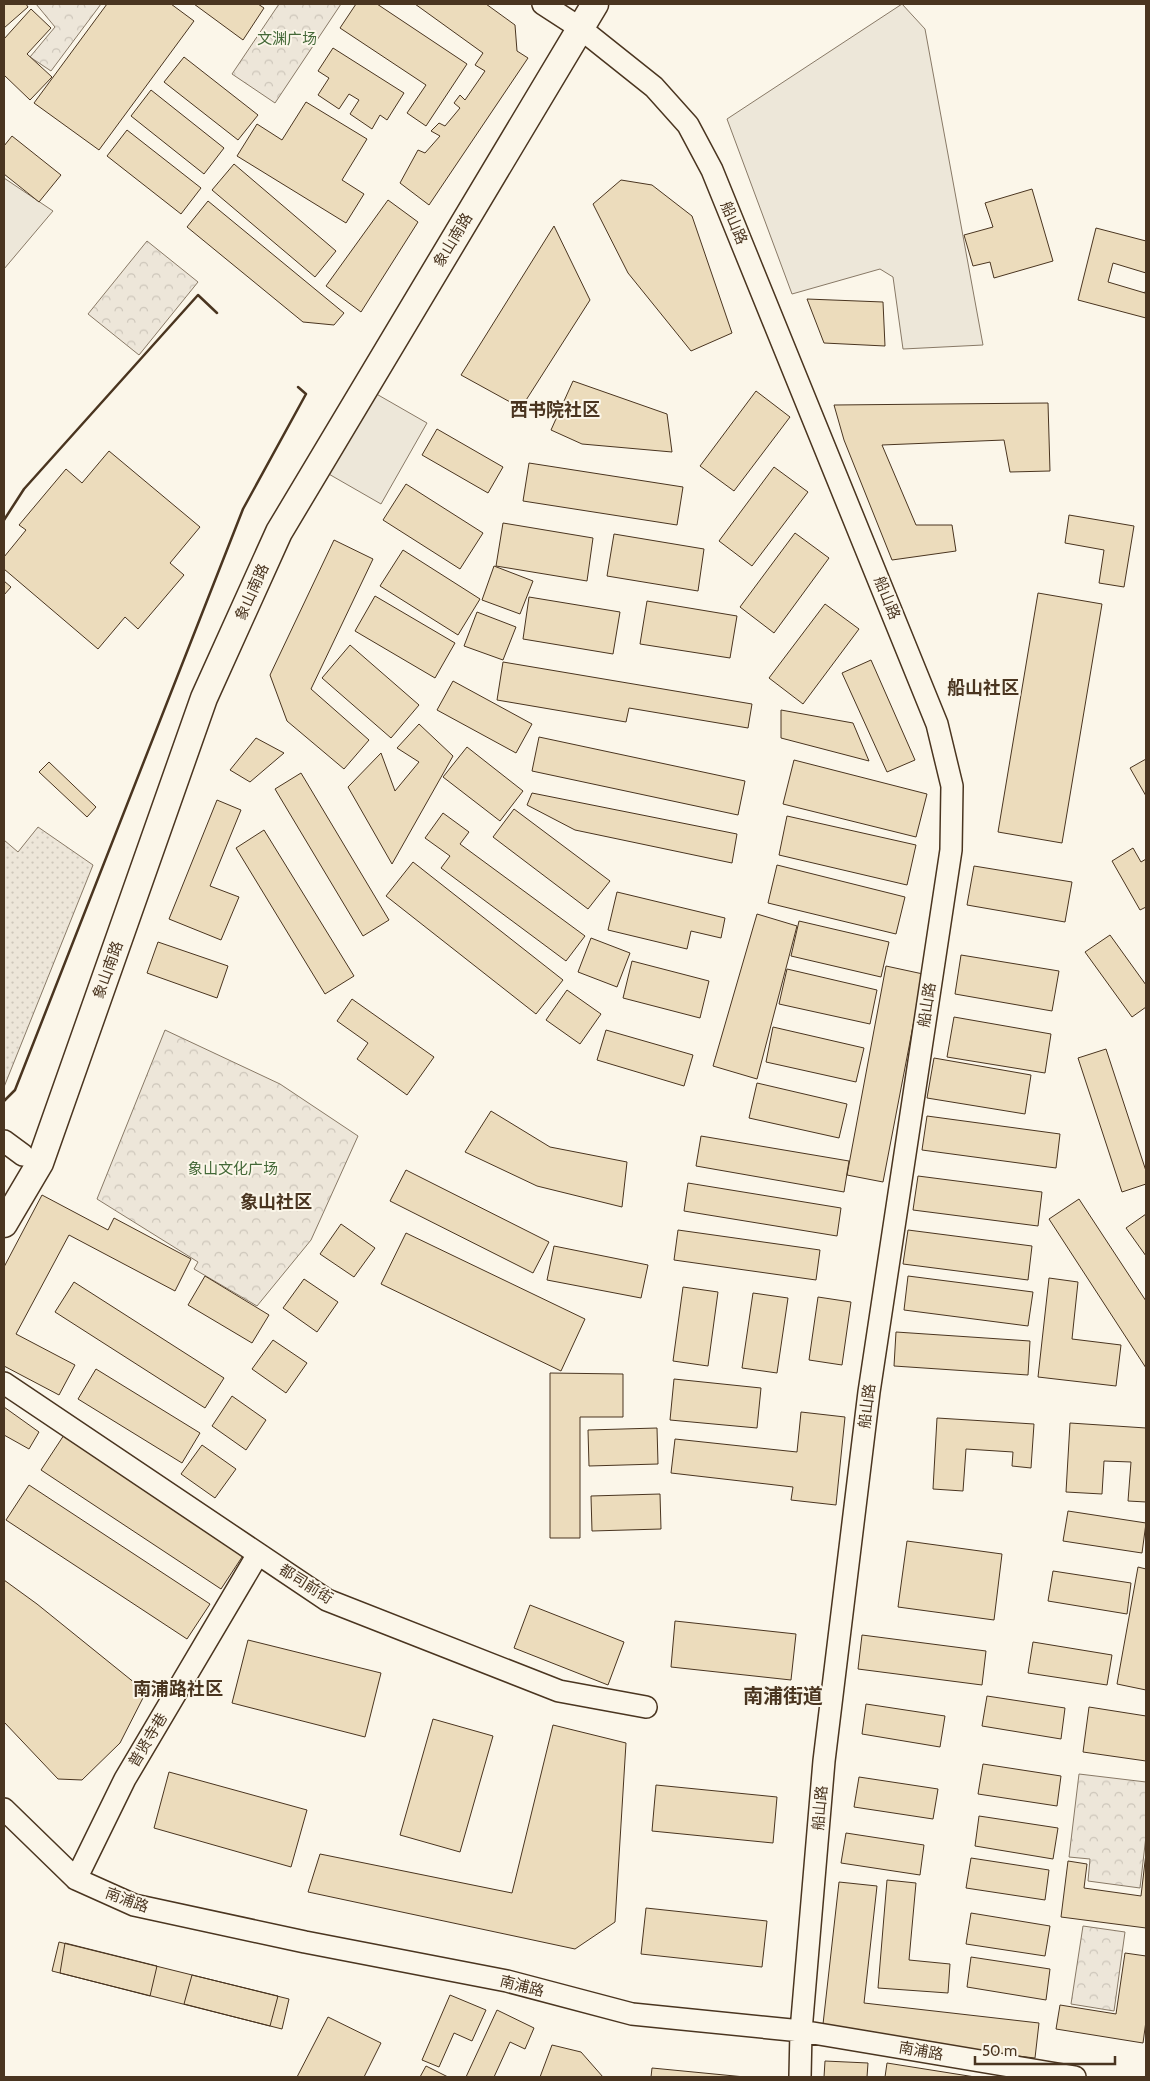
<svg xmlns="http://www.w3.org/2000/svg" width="1150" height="2081" font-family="Cabin,'Noto Sans SC',sans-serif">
<defs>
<pattern id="forest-crowns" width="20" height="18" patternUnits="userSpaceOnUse" patternTransform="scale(1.25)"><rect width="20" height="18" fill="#ede6d9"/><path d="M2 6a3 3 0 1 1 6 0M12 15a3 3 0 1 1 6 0" fill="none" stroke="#cdc6ba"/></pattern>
<pattern id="garden-dots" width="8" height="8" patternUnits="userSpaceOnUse" patternTransform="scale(1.25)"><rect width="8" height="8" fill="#ede6d9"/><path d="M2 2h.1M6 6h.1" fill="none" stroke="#cdc6ba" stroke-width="1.8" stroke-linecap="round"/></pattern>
</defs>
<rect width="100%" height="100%" fill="#fbf6e9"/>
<path fill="url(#forest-crowns)" stroke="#887966" d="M36 4H101L51 71 30 57 55 27Z
M279 4H341L275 103 232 74Z
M147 241 198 282 139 355 88 314Z
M165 1030 280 1084 358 1136 311 1240 257 1306 194 1269 198 1262 97 1199Z
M1079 1774 1146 1782V1836L1140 1888 1088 1881 1090 1859 1069 1857Z
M1083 1926 1125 1932 1114 2011 1071 2004Z"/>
<path fill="url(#garden-dots)" stroke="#887966" d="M38 827 93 865 4 1087V840L18 852Z"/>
<path fill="#ede7d9" stroke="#887966" d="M902 4 925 29 983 345 903 349 893 277 880 269 792 294 727 119Z
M4 178 53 211 4 269Z
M373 392 427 423 381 504 327 473Z"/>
<path fill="#ecdcbc" stroke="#4a3520" d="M4 4H26L28 7 4 28Z
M107 4H171L194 21 99 150 34 103Z
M194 4H258L264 8 243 40Z
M356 4H377L467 64 426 126 407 113 426 85 340 28Z
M415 4H486L515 25 517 51 528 58 429 205 400 183 418 150 425 153 440 136 431 131 439 123 445 126 460 108 454 103 460 95 465 100 485 71 475 65 483 53Z
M31 9 51 28 27 54 52 77 30 100 4 75V39Z
M333 48 404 93 387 120 380 115 372 129 350 114 359 100 349 94 339 109 318 95 329 78 318 71Z
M184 57 258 115 238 140 164 82Z
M151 90 224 148 204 174 131 116Z
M306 102 367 139 342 180 364 194 346 223 237 156 257 124 282 140Z
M127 130 201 188 181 214 107 156Z
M12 136 61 175 39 202 4 174V146Z
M234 164 336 251 315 277 212 190Z
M621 180 652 185 692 216 732 333 691 351 628 273 593 204Z
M1032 189 1053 261 994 278 990 262 973 266 964 235 993 227 985 203Z
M388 200 418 222 361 312 326 286Z
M208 201 344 313 334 325 303 322 187 227Z
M554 226 590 300 521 408 461 375Z
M1096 228 1146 241V273L1113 263 1108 282 1145 293 1146 288V318L1078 300Z
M807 299 883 302 885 346 824 343Z
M573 381 667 414 672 452 582 444 551 430Z
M756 391 790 417 734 491 700 466Z
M1048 403 1050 471 1010 472 1004 440 882 445 916 525H952L956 551 892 560 844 440 834 405Z
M437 429 503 467 488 493 422 455Z
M109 451 200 527 170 563 184 575 138 629 125 617 98 649 4 569V557L26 530 19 525 66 469 82 483Z
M529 463 683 487 677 525 523 501Z
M774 467 808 492 752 566 719 541Z
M406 484 483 533 460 569 383 520Z
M1069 515 1134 526 1124 587 1099 583 1104 550 1065 543Z
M503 523 593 538 587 581 496 566Z
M795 533 829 558 774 633 740 607Z
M614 534 704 549 698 591 607 576Z
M334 540 373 559 311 689 369 740 344 769 287 721 270 675Z
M403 550 480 599 458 635 380 586Z
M494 566 533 581 520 614 482 600Z
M4 581 11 587 4 595Z
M1038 593 1102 604 1062 843 998 832Z
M375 596 455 643 435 678 355 631Z
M529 597 620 612 613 654 523 639Z
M647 601 737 616 730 658 640 644Z
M825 604 859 629 803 704 769 678Z
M477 612 516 627 503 660 464 646Z
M350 645 419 705 391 738 322 678Z
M871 660 915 760 887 772 842 673Z
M503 662 752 704 748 728 629 708 626 722 497 700Z
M453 681 532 724 516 753 437 710Z
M781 710 853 723 869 761 781 738Z
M419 724 453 756 392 864 348 787 381 753 395 791 419 762 397 748Z
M539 737 745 781 738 815 532 771Z
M256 738 284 753 250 782 230 770Z
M467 747 523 791 500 821 443 777Z
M1146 759V796L1130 768Z
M794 760 927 794 916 837 783 804Z
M49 762 96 807 87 817 39 772Z
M301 773 389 920 363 936 275 789Z
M532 793 737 834 732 863 575 830 527 805Z
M217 800 241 810 210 886 239 897 221 940 169 919Z
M514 809 610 881 588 909 493 837Z
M443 813 469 832 460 844 585 936 566 961 441 868 450 856 425 838Z
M787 816 916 845 907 885 779 855Z
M264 830 354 976 325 994 236 848Z
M1133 848 1141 862 1146 859V907L1140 910 1112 861Z
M413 862 563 980 536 1014 386 896Z
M777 865 905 897 896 934 768 903Z
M974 866 1072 882 1065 922 967 905Z
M617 892 725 918 721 938 691 931 687 949 608 930Z
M757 914 797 926 757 1079 713 1066Z
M799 921 889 942 881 977 791 956Z
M1110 935 1146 985V1007L1132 1017 1085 952Z
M591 938 630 953 617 987 578 972Z
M158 942 228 966 217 998 147 973Z
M961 955 1059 971 1052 1011 955 994Z
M632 961 709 981 700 1018 623 998Z
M886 966 923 974 883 1182 847 1175Z
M787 969 877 990 870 1024 779 1004Z
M567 990 601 1014 580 1044 546 1020Z
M352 999 434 1057 407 1095 357 1059 368 1043 337 1021Z
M954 1017 1051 1034 1045 1073 947 1057Z
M773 1027 864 1048 856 1082 766 1062Z
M606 1030 693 1055 684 1086 597 1060Z
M1106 1049 1146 1171V1184L1122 1192 1078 1058Z
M934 1058 1031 1075 1025 1114 927 1098Z
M757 1083 847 1104 839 1138 749 1118Z
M491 1111 550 1147 627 1162 622 1207 537 1186 465 1152Z
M927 1116 1060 1134 1056 1168 922 1150Z
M701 1136 849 1161 844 1192 696 1166Z
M406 1170 549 1242 533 1273 390 1201Z
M918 1176 1042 1192 1038 1226 913 1210Z
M688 1183 841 1208 837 1236 684 1211Z
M42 1195 108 1230 114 1218 191 1259 175 1291 69 1235 16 1334 75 1365 59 1395 4 1366V1267Z
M1079 1199 1146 1301V1368L1049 1219Z
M1146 1214V1256L1126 1228Z
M341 1224 375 1248 354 1277 320 1254Z
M678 1230 820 1250 816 1280 674 1260Z
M908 1230 1032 1246 1028 1280 903 1264Z
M406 1233 585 1319 561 1371 381 1284Z
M554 1246 648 1265 641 1298 547 1280Z
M205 1276 269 1315 252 1343 188 1305Z
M908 1276 1033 1292 1028 1326 904 1310Z
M1049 1278 1078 1282 1072 1339 1121 1345 1116 1386 1038 1377Z
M304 1279 338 1302 317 1332 283 1308Z
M74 1282 224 1378 205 1408 55 1312Z
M683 1287 718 1292 708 1366 673 1361Z
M753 1293 788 1298 777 1373 742 1368Z
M818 1297 851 1302 842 1365 809 1360Z
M896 1332 1030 1341 1028 1375 894 1366Z
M273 1340 307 1363 286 1393 252 1369Z
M96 1369 200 1433 182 1463 78 1399Z
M550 1373 623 1374V1417H580V1538H550Z
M674 1379 761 1388 757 1428 670 1420Z
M232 1396 266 1420 246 1450 212 1426Z
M4 1407 39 1432 29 1449 4 1435Z
M801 1412 845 1417 836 1505 791 1500 793 1487 671 1473 675 1439 797 1452Z
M937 1418 1034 1424 1031 1468 1012 1466 1013 1452 966 1449 963 1491 933 1489Z
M1070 1423 1146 1428V1502L1128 1501 1131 1462 1104 1461 1102 1494 1066 1492Z
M657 1428 658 1464 589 1466 588 1430Z
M64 1435 244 1554 221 1589 41 1470Z
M202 1445 236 1469 215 1498 181 1474Z
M29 1485 210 1604 187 1639 6 1520Z
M660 1494 661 1529 592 1531 591 1496Z
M1068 1511 1146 1523 1142 1553 1063 1541Z
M907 1541 1002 1554 994 1620 898 1607Z
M1138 1567 1146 1569V1690L1117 1684Z
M1053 1571 1131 1583 1127 1614 1048 1601Z
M4 1580 37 1604 146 1692 120 1743 82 1780 58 1779 4 1722Z
M530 1605 624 1642 608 1685 514 1648Z
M675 1621 796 1634 791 1680 671 1667Z
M862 1635 986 1651 982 1685 858 1669Z
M248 1640 381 1673 365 1737 232 1703Z
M1033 1642 1112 1655 1107 1685 1028 1673Z
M987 1696 1065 1708 1061 1739 982 1726Z
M866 1704 945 1716 940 1747 862 1734Z
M1089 1707 1146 1716V1761L1083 1752Z
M433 1719 493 1736 460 1852 400 1835Z
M553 1725 626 1743 615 1922 575 1949 308 1892 320 1854 512 1893Z
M983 1764 1061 1776 1057 1806 978 1794Z
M169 1772 307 1810 291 1867 154 1828Z
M859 1777 938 1789 933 1819 854 1807Z
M656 1785 777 1797 773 1843 652 1831Z
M979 1816 1058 1828 1053 1859 975 1846Z
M846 1833 924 1845 920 1875 841 1863Z
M1146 1853V1928L1061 1917 1068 1861 1087 1864 1084 1888 1141 1896Z
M971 1858 1049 1870 1045 1900 966 1888Z
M887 1880 916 1883 909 1960 950 1964 948 1993 878 1988Z
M839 1882 877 1886 864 2003 1039 2023 1035 2058 822 2033Z
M646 1908 767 1921 762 1967 641 1954Z
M971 1913 1050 1926 1045 1956 966 1944Z
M59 1942 289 1999 282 2029 52 1971Z
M65 1943 157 1966 150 1996 60 1973Z
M1125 1953 1146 1956V2021L1143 2043 1056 2029 1060 2005 1116 2014Z
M971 1957 1050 1969 1046 2000 967 1987Z
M192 1975 278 1996 270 2026 184 2004Z
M450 1995 486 2010 472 2041 454 2033 439 2067 422 2060Z
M497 2010 534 2028 525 2049 510 2042 494 2077H466Z
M328 2017 381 2043 364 2077H297Z
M552 2045 581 2052 603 2077H540Z
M825 2061 868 2063 867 2077H824Z
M887 2063 975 2077H885Z
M426 2066 448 2077H420Z
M652 2068 745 2077H651Z"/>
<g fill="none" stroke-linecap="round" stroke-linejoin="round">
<defs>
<path id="minor" d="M543 4 580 28 654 87 688 125 712 170 937 724 952 786 951 850 869 1392 824 1761 801 2031 800 2077
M4 1141 23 1155
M4 1383 327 1600 559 1691 646 1707
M4 1809 76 1879 134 1905 305 1942 507 1981 632 2014 801 2031 1075 2077
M76 1879 125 1779 258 1554"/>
<path id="major" d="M4 1224 40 1163 204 698 279 532 595 4"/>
</defs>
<use href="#minor" stroke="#4a3520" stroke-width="24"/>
<use href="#major" stroke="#4a3520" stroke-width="29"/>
<use href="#minor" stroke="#fbf6e9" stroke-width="21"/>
<use href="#major" stroke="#fbf6e9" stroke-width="26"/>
<path stroke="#4a3520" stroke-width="2.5" d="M4 520 24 489 198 295 217 313
M4 1101 15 1090 243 509 306 394 298 387"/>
</g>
<g text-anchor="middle" stroke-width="4" stroke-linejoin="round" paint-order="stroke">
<g font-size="15" fill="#436837" stroke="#fbf6e9">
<text x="287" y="44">文渊广场</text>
<text x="233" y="1174">象山文化广场</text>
</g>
<g font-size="15" fill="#4a3520" stroke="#fbf6e9">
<text transform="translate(734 223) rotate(67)" y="5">船山路</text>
<text transform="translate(453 240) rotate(-59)" y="5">象山南路</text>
<text transform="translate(252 592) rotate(-66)" y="5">象山南路</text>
<text transform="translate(887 598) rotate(68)" y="5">船山路</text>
<text transform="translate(108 970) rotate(-70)" y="5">象山南路</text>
<text transform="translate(927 1005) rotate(-81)" y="5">船山路</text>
<text transform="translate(867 1406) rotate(-83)" y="5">船山路</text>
<text transform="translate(306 1584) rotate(32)" y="5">都司前街</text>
<text transform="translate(148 1740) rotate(-59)" y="5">普贤寺巷</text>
<text transform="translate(820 1808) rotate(-85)" y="5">船山路</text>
<text transform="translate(127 1900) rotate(20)" y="5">南浦路</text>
<text transform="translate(522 1986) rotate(14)" y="5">南浦路</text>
<text transform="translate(921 2051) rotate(10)" y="5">南浦路</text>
</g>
<g font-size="18" font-weight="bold" fill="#4a3520" stroke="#fbf6e9">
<text x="555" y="416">西书院社区</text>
<text x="983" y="694">船山社区</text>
<text x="276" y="1208">象山社区</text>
<text x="178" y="1695">南浦路社区</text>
</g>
<g font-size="20" font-weight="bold" fill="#4a3520" stroke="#fbf6e9">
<text x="783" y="1703">南浦街道</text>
</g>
</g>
<rect width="1150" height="2081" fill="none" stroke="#4a3520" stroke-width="10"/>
<path d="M975 2056v8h140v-8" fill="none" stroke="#4a3520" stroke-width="2.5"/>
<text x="982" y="2056" font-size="15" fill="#4a3520" stroke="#fbf6e9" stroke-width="4" paint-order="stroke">50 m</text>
</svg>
